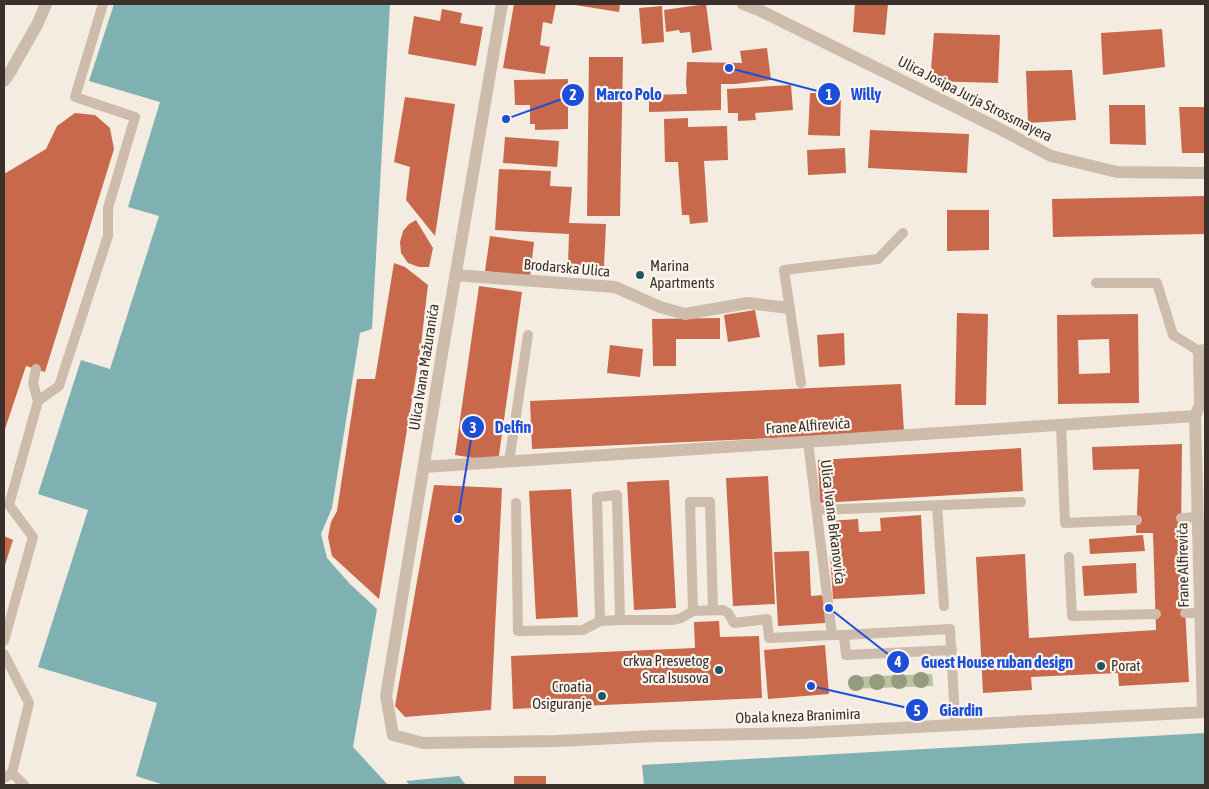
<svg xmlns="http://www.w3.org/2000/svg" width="1209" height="789" font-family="'Asap Condensed',sans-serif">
<rect width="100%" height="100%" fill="#f4ebe1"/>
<path fill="#b8c4a0" d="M932 674 933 686 851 689 850 677Z"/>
<path fill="#7fb0b2" d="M114 4H390L372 329 360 333 332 508 321 534 327 558 350 584 377 609 353 747 388 785H164L136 776 157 703 38 667 88 510 38 494 81 360 110 369 159 216 128 207 160 102 89 81Z
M1205 733V785H644L642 765Z
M459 776 466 785H410L406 781Z"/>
<path fill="#c8694b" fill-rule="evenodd" d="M514 4H556L552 24 543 22 540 45 550 47 545 74 503 68Z
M575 4H620L619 12 575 5Z
M706 4 712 50 692 53 690 32 680 33 679 30 666 32 664 10Z
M855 4H888L885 35 853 32Z
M662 6 664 42 642 44 639 8Z
M442 9 462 13 460 23 483 27 476 66 408 54 414 16 440 21Z
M1162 29 1165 67 1103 75 1101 33Z
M934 33 1000 35 998 83 930 81Z
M767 48 771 80 735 84H721V110L649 112V95L687 94 686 83 687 62 742 63 740 51Z
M589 57H623L620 216H587Z
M1072 70 1076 120 1028 123 1026 71Z
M568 79V129L535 130V124H530V105H515L514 80Z
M791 85 793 110 755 113 756 120 738 121V113H728L727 89Z
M810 93 841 94 840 136 808 135Z
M405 97 455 104 435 236 406 200 410 167 394 162Z
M1109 105H1145L1146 145 1110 144Z
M1179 107H1205V153H1182Z
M75 113 95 115 110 128 114 149 45 372 26 366 4 432V174L46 149 57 126Z
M688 118V127L727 126 728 160 704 161 708 222 690 224 689 215H682L678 162H665L664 119Z
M870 130 969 134 967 173 868 168Z
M505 137 559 141 557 167 503 163Z
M845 148 846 173 808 175 807 150Z
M499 169 551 171 550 186 572 187 569 223 606 224 604 266 568 265 569 234 495 230Z
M1205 196V234L1053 237 1052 199Z
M947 210H989V250L947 251Z
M416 220 433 248 429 267H419L408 263 401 253 400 242 403 231 409 224Z
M490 236 534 242 530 277 485 271Z
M394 263 405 267 428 285 421 345 379 599 332 556 328 537 331 522 337 511 357 379H375Z
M479 286 522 292 498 462 455 455Z
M755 310 760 337 728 342 724 315Z
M957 313 988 314 986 405H955Z
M1138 314 1139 403 1058 404 1057 315ZM1109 339 1110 373 1079 374 1078 340Z
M720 318V339H676V366H653L652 319Z
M844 333 845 365 819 367 817 335Z
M610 345 643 349 640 377 607 373Z
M901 384 904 432 532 449 530 401Z
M1182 444 1181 533 1189 682 1119 686 1118 673 1031 677 1032 690 983 693 976 557 1025 554 1029 638 1156 630 1153 533H1136L1139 469 1093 470 1092 447Z
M1021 448 1023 491 820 503 818 460Z
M768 476 775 604 733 606 726 478Z
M669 480 676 608 634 610 627 482Z
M434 485 502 488 491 710 405 717 395 706Z
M571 489 578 617 536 619 529 491Z
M921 515 925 594 833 599 828 521 858 519 859 532 881 531 880 518Z
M1143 535 1145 551 1090 554 1089 539Z
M4 536 13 540 4 568Z
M809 551 811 596 824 595 825 623 778 626 774 552Z
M1136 563 1137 593 1084 596 1082 566Z
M719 621 720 637 759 636 762 698 513 709 511 656 695 648 694 622Z
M825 645 829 694 768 699 764 650Z
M514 776H546V785H514Z"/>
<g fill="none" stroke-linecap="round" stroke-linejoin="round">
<path stroke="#cdbbac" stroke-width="10" d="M1096 283H1157L1173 335 1199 351
M36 369 33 383 38 401
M801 383 784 270 878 259 903 233
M1061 425 1065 523 1137 520
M808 442 832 635
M509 462 528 335
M516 503 518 631 583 630 600 621
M937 505 944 606
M817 510 1021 502
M1181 518 1198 517
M1069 557 1072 616 1156 614
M713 610 710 502H690L693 611 723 610 728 613 734 623 767 619 769 638 832 635H844
M1185 613H1200
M620 620 600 621 597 497 617 495 620 620H673L681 618 693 611
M4 641 33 537 9 505 38 401 59 386 108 236V208L135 117 75 97 103 4
M952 650 846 655 844 635 950 629 955 719 956 725
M4 654 29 703 12 773 4 778
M12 773 24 785"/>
<path stroke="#cdbbac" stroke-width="12" d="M502 4 443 348 386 696 393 735 423 743 557 741 656 736 801 733 1205 712
M455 275 615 287 660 307 685 314 748 303 789 308
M424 467 1195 416
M1203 712 1195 416 1200 405 1199 351 1205 350"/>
<path stroke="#cdbbac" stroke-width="12" d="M743 4 761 11 998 128 1051 156 1117 172 1205 173
M4 81 9 74 38 23 46 4"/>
</g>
<g fill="#969b7f">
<circle cx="921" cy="680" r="8"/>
<circle cx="899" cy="681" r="8"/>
<circle cx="877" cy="682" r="8"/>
<circle cx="856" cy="683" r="8"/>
</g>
<g fill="#1f5a5e" stroke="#fbf5ee" stroke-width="2">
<circle cx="640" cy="275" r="5"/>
<circle cx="1101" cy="666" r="5"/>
<circle cx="719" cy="670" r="5"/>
<circle cx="602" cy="696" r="5"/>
</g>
<g text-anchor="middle" stroke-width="4.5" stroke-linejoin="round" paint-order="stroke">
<g font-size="15" fill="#3b302b" stroke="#fbf5ee">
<text transform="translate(975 99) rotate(27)" y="5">Ulica Josipa Jurja Strossmayera</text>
<text transform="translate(567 268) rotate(5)" y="5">Brodarska Ulica</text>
<text transform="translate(424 367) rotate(-81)" y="5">Ulica Ivana Mažuranića</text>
<text transform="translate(808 426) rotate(-4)" y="5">Frane Alfirevića</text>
<text transform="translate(833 522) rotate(83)" y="5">Ulica Ivana Brkanovića</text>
<text transform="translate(1183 565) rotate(-91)" y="5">Frane Alfirevića</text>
<text transform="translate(798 716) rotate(-2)" y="5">Obala kneza Branimira</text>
</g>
<g font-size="15" fill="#3b302b" stroke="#fbf5ee" text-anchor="start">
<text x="650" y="271">Marina<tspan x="650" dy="17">Apartments</tspan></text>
<text x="709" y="666" text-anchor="end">crkva Presvetog<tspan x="709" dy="17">Srca Isusova</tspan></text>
<text x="1111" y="671">Porat</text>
<text x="592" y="692" text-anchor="end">Croatia<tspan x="592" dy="17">Osiguranje</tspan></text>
</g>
</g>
<path fill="none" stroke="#1d4ed8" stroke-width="2" d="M729 68L829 94M506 119L573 95M458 519L473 427M829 608L898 662M811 686L917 710"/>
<g fill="#1d4ed8" stroke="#fbf5ee" stroke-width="2">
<circle cx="729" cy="68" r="5"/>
<circle cx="506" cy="119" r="5"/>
<circle cx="458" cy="519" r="5"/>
<circle cx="829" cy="608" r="5"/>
<circle cx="811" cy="686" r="5"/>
<circle cx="829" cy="94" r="12"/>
<circle cx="573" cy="95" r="12"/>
<circle cx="473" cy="427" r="12"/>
<circle cx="898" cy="662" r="12"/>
<circle cx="917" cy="710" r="12"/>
</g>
<g font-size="15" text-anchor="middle" font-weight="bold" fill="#fff">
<text x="829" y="100">1</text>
<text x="573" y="100">2</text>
<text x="473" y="433">3</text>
<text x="898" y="667">4</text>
<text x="917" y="716">5</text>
</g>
<g font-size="16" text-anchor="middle" font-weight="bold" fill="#1d4ed8" stroke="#fbf5ee" stroke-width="4.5" stroke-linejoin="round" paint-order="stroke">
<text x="866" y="100">Willy</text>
<text x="629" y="100">Marco Polo</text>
<text x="513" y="433">Delfin</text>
<text x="997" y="668">Guest House ruban design</text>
<text x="961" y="716">Giardin</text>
</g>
<rect width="1209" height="789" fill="none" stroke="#3b302b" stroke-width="10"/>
</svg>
